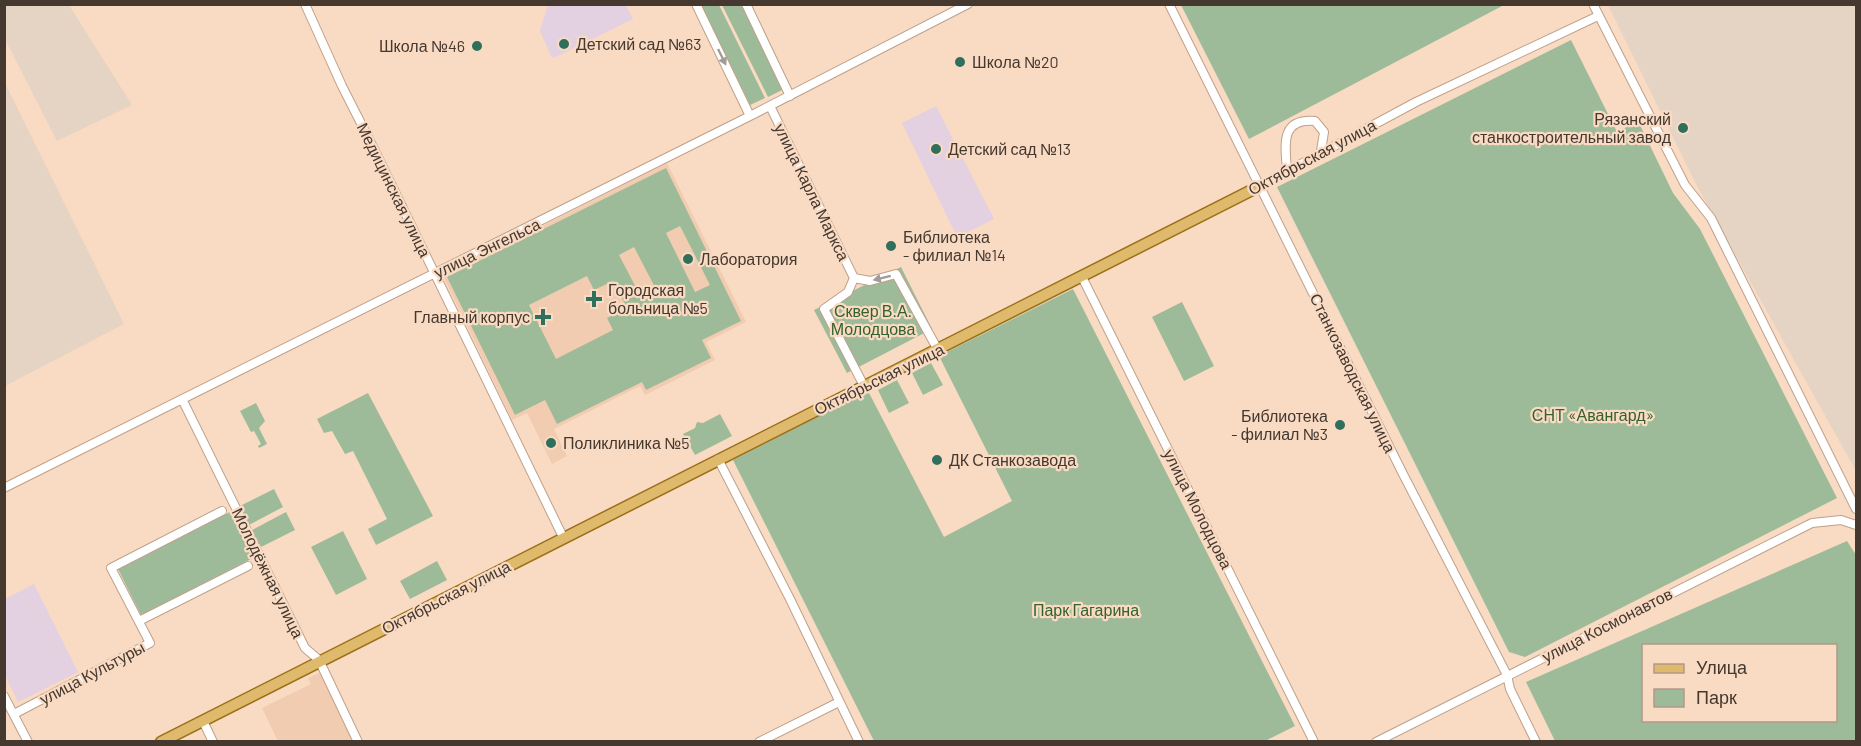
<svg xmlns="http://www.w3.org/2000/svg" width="1861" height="746" font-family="Barlow,sans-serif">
<rect width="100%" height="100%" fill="#f9dac3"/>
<path fill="#f1ccb0" d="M667 163 746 322 706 342 715 360 645 395 640 386 554 429 567 456 552 464 527 413 512 420 443 276Z
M322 672 355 741H278L262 708 311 684 308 678Z"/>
<path fill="#e5d4c3" d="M8 5H69L132 105 57 141 5 39V6Z
M1608 5H1856V471L1697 186Z
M5 83 124 324 5 386H4Z"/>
<path fill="#e3d0e1" d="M548 5H626L633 19 554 58 551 56 540 31Z
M936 106 994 219 957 237 902 123Z
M34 584 78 672 18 702 5 675V599Z"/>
<path fill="#9ebb99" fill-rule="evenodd" d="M701 5H719L765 98 750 105Z
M722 5H742L784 89 768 97Z
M1181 5H1504L1249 139Z
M1571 40 1617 132 1638 121 1673 193 1700 229 1837 498 1525 657 1509 652 1277 187Z
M666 168 741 321 702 340 711 358 646 390 642 382 557 424 545 400 515 415 447 277ZM680 226 710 285 695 292 666 233ZM634 247 658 293 643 301 619 255ZM587 276 594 290 613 281 627 308 607 318 613 330 556 359 529 305Z
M901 267 932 329 847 373 814 310Z
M1073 289 1295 726 1263 742 874 741 733 460 868 391 944 537 1012 501 939 356Z
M1182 302 1214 366 1184 381 1152 317Z
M931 363 943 385 923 395 912 373Z
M897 380 909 403 889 413 878 390Z
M368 393 433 516 376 545 368 529 387 519 353 451 345 454 332 431 324 433 317 419Z
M256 403 265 421 259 428 267 444 259 448 258 446 261 444 254 431 251 432 240 411Z
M720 414 732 436 695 455 683 434 695 428 697 422 703 423Z
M274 489 283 507 249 525 240 506Z
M230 512 253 558 141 615 118 569Z
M286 512 295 530 261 547 252 530Z
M343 531 367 579 336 595 311 547Z
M1847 541 1856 555V741H1555L1526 682ZM1644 646H1836V720H1644Z
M437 561 447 580 410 599 400 581Z"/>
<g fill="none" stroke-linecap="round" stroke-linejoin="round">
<defs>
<path id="minor" d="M305 4 342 86 374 149 563 537
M696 4 750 116
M746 4 790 96
M1169 4 1403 474 1507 675 1510 689 1536 742
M1593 4 1685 185 1711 218 1856 509
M770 106 854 278
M1287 170C1285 145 1280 118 1315 121L1324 132 1321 151
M1260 186 1416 102 1598 16
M1082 277 1314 742
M864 386 824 309 848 292 854 278 870 281 896 274 938 350
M182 399 305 648 319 660 358 742
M718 459 790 599 859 742
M4 488 750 116 968 4
M139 621 248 566
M4 696 28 742
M14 714 150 643 111 568 222 511
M203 721 213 742
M759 742 839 702
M1376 742 1812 523 1841 520 1856 525"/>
<path id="major" d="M161 742 1260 186"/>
</defs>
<use href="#minor" stroke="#bea18b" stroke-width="10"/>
<use href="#major" stroke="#9a6f17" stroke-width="13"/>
<use href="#minor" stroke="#fff" stroke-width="8"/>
<use href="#major" stroke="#dfba6c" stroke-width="10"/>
</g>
<defs><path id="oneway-solid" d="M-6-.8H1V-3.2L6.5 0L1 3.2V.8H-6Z" transform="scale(1.5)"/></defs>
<g fill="#a29c97">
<use href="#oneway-solid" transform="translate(722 57) rotate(64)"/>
<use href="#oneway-solid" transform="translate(882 278) rotate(166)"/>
</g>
<g fill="#306f5b" stroke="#f9dac3" stroke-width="2">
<circle cx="564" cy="44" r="6"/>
<circle cx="477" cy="46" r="6"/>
<circle cx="960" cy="62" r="6"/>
<circle cx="1683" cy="128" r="6"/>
<circle cx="936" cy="149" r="6"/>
<circle cx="891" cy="246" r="6"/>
<circle cx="688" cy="259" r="6"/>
<path d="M591 290h6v6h6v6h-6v6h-6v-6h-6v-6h6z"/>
<path d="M540 308h6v6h6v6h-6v6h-6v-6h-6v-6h6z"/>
<circle cx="1340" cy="425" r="6"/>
<circle cx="551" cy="443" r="6"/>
<circle cx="937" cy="460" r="6"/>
</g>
<g text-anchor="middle" stroke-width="4.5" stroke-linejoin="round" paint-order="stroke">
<g font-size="16" fill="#44382f" stroke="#f9dac3" text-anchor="start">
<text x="576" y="50">Детский сад №63</text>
<text x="465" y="52" text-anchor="end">Школа №46</text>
<text x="972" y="68">Школа №20</text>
<text x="1671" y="125" text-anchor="end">Рязанский<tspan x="1671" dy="18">станкостроительный завод</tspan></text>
<text x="948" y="155">Детский сад №13</text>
<text x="903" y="243">Библиотека<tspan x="903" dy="18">- филиал №14</tspan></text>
<text x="700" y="265">Лаборатория</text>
<text x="608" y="296">Городская<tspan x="608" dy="18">больница №5</tspan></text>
<text x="530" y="323" text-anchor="end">Главный корпус</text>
<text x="1328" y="422" text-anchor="end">Библиотека<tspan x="1328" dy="18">- филиал №3</tspan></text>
<text x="563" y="449">Поликлиника №5</text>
<text x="949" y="466">ДК Станкозавода</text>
</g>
<g font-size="16" fill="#44382f" stroke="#f9dac3">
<text transform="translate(1312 157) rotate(-28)" y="6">Октябрьская улица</text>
<text transform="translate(394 190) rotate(64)" y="6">Медицинская улица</text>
<text transform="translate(812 192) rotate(64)" y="6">улица Карла Маркса</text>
<text transform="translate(487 248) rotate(-26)" y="6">улица Энгельса</text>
<text transform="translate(1353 373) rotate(64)" y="6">Станкозаводская улица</text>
<text transform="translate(879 379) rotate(-26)" y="6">Октябрьская улица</text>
<text transform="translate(1198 509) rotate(63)" y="6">улица Молодцова</text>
<text transform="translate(268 573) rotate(64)" y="6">Молодёжная улица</text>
<text transform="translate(446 597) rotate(-27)" y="6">Октябрьская улица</text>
<text transform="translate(1607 625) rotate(-27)" y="6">улица Космонавтов</text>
<text transform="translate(92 673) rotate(-28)" y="6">улица Культуры</text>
</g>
<g font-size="16" fill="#35612d" stroke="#f9dac3">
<text x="873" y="317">Сквер В.А.<tspan x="873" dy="18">Молодцова</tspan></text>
<text x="1593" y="421">СНТ «Авангард»</text>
<text x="1086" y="616">Парк Гагарина</text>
</g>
</g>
<rect width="1861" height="746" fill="none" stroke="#44382f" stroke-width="12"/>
<rect x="1642" y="644" width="195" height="78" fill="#f9dac3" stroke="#b19988" stroke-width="1.5"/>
<rect x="1654" y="664" width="30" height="9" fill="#dfba6c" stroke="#b19988" stroke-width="1.5"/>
<text x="1696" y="674" font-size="18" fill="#44382f">Улица</text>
<rect x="1654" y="689" width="30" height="18" fill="#9ebb99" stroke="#b19988" stroke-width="1.5"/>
<text x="1696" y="704" font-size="18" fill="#44382f">Парк</text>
</svg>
